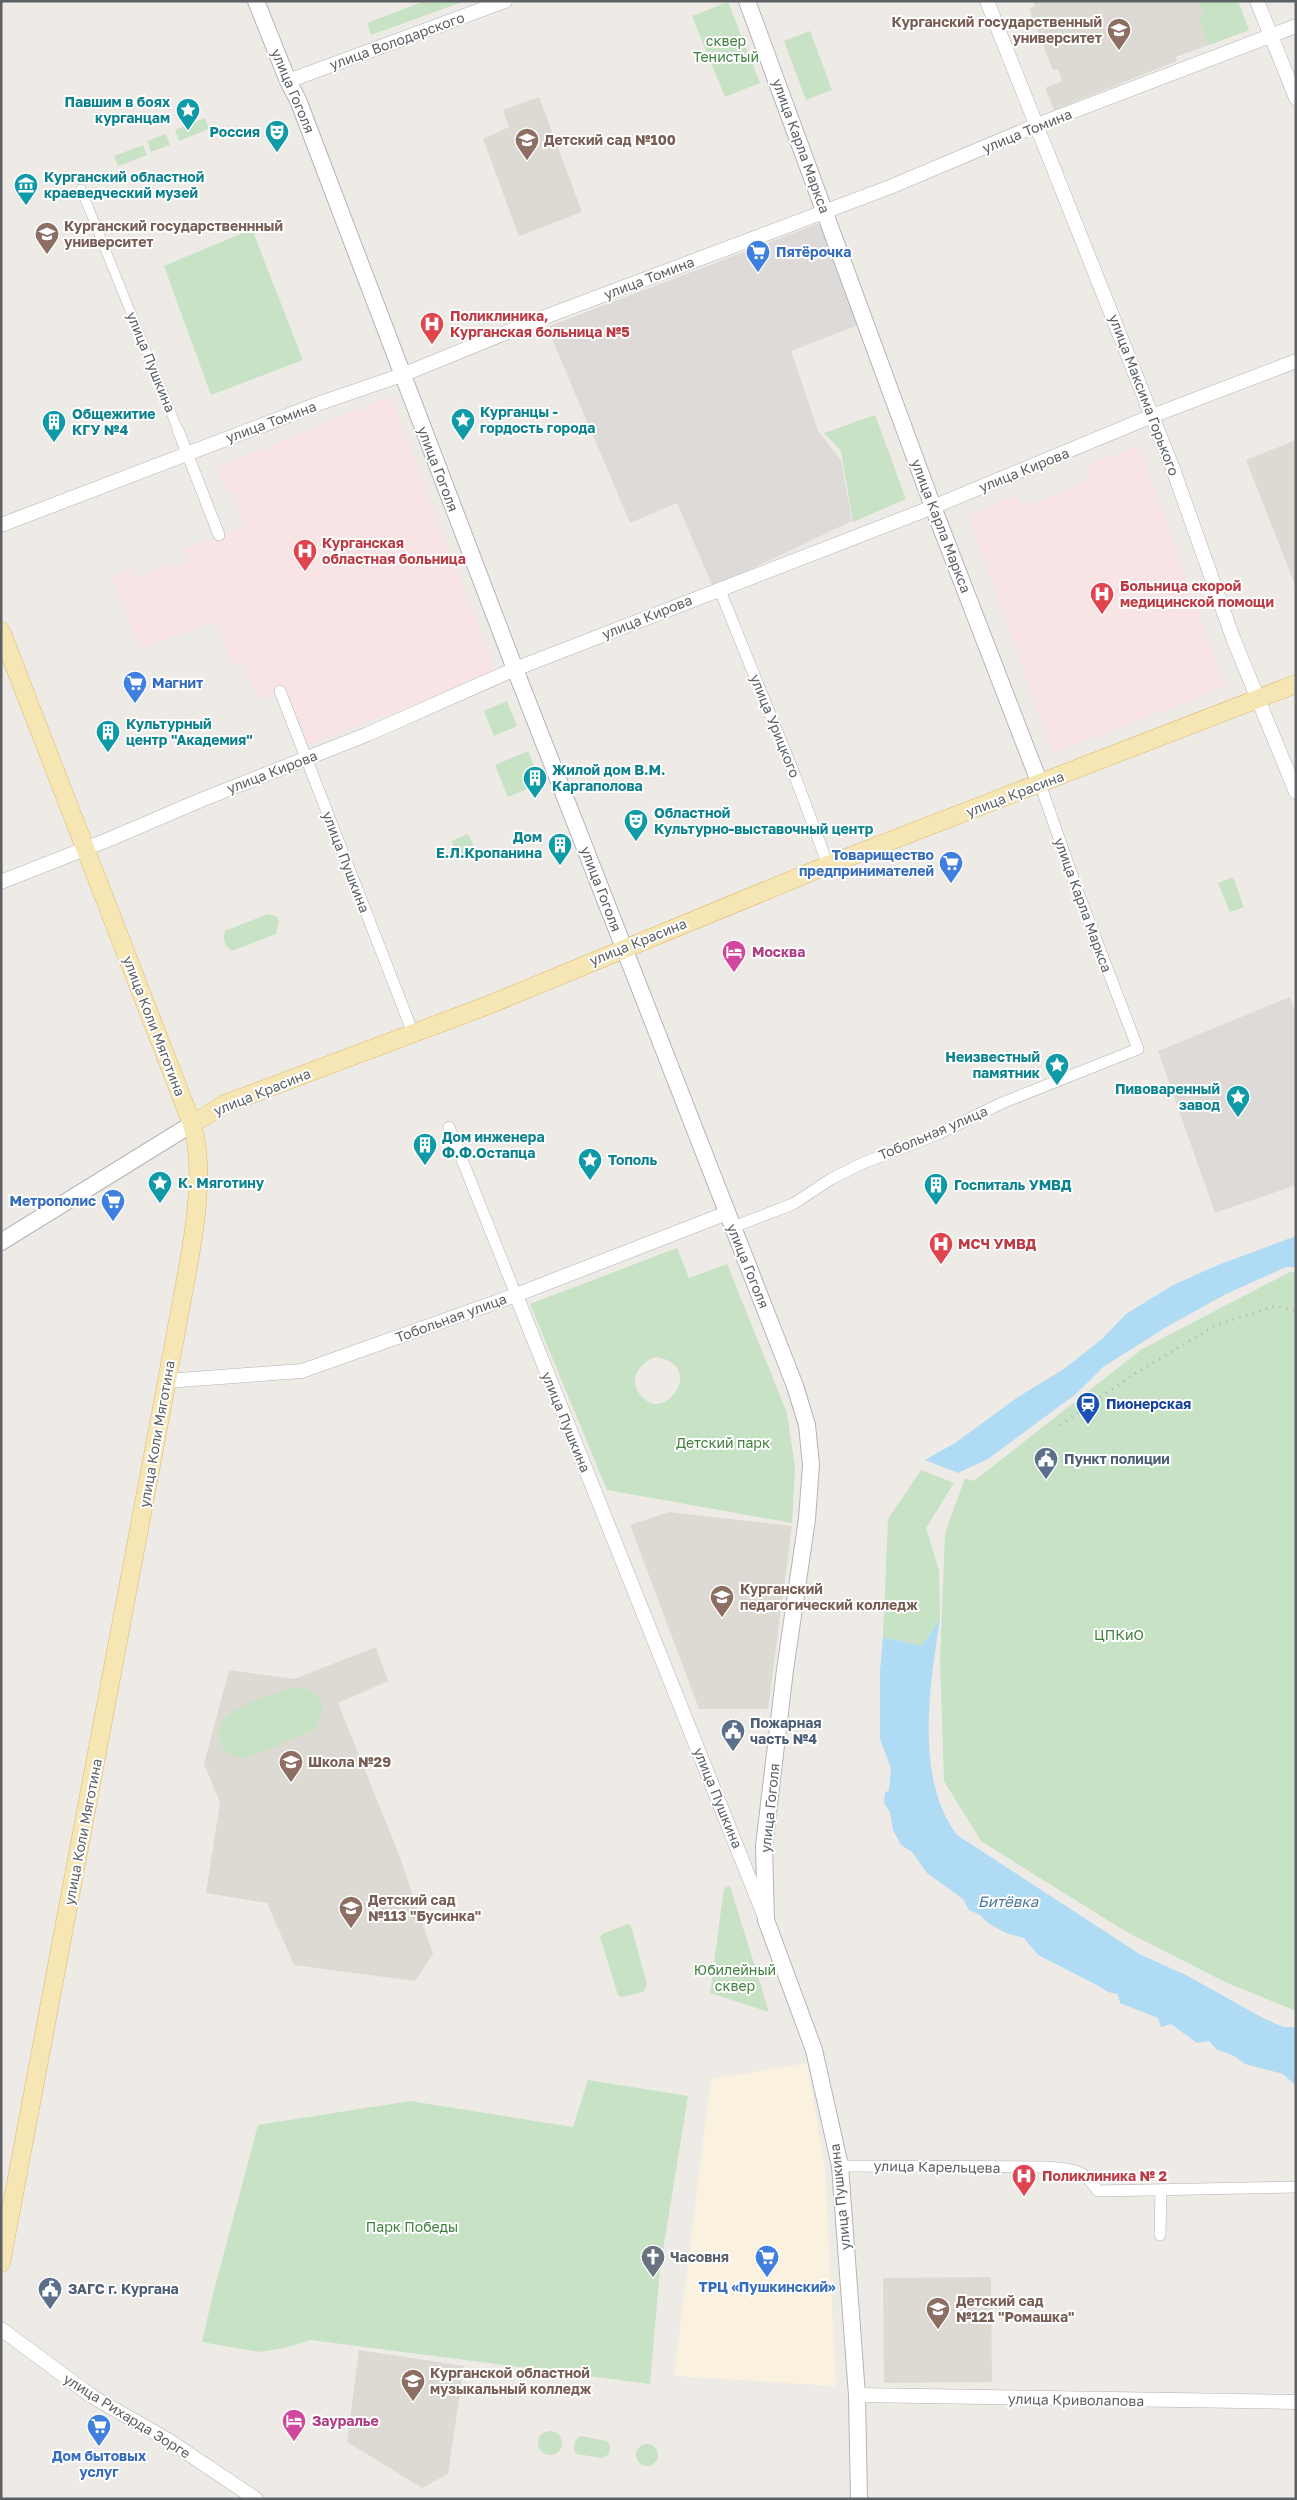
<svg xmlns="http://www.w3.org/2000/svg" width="1297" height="2500" font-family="'Golos Text',sans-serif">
<rect width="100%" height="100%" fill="#eeebe6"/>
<path fill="#faf1df" d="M807 2063 825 2167 836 2386 674 2376 711 2079Z"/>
<path fill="#dddad8" d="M820 223 858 325 791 351 818 431 841 460 852 521 713 587 677 503 630 523 547 327Z
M1290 997 1296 1013V1185L1215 1213 1158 1051Z"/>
<path fill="#dddad4" d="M1033 1H1238L1249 30 1176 57 1177 61 1054 110 1045 88 1062 81 1058 69 1053 70 1029 9 1035 6Z
M539 97 582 212 519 236 483 139 509 127 503 110Z
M1296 440V584L1295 585 1246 460Z
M669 1512 792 1526 768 1709H699L630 1525Z
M376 1647 388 1681 338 1703 398 1852 433 1954 415 1981 294 1965 267 1903 206 1893 220 1802 204 1764 229 1670 294 1679Z
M991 2277 992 2382 884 2383 883 2278Z
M359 2350 464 2366 448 2474 422 2488 347 2442Z"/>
<path fill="#f8e4e4" d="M390 396 496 673 304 747 282 690 258 700 243 662 233 665 216 621 140 649 112 576 133 568 137 577 170 565 177 566 188 562 185 549 244 526 231 491 226 493 217 468Z
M1139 445 1225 687 1053 753 968 515 1018 496 1023 507 1091 480 1086 467Z"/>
<path fill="#c7e2c5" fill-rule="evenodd" d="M425 1H465L371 35 367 23Z
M1198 1H1238L1249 30 1209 45 1198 18 1204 16Z
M728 2 760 83 725 97 692 16Z
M810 31 832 90 806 100 784 41Z
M205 118 209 129 179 141 175 130Z
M166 134 170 145 151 152 147 141Z
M143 145 147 155 118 166 114 156Z
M252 229 303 360 211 395 164 266Z
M875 415 906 499 853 522 841 451 824 433Z
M507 701 517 726 494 736 484 711Z
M528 751 541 783 508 797 495 765Z
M468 834 473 844 472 849 457 856 452 841Z
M1233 877 1244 907 1230 912 1218 883Z
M268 914 276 916 279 922 276 934 232 951C224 945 223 941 225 931Z
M677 1248 689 1278 727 1264 787 1413 795 1468 792 1523 607 1490 530 1304ZM655 1357C709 1364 663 1429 639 1393 628 1377 641 1363 655 1357Z
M1290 1272H1296V2011L1225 1982 1125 1931 981 1841 944 1781 940 1659 945 1533 965 1478 974 1481 1142 1349Z
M921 1470 954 1483 926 1528 939 1570 940 1619 922 1646 883 1637 888 1519Z
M292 1687C319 1687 330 1705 315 1729 302 1734 254 1758 243 1758 235 1759 225 1752 221 1745 205 1710 268 1697 292 1687Z
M730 1886 769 2012 710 1993 724 1888Z
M628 1924 631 1926 647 1984 643 1992 621 1997 618 1995 600 1937 602 1934Z
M588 2080 688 2096 660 2269 650 2384 311 2340 284 2348 259 2352 202 2342 213 2294 258 2125 410 2101 573 2127Z
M538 2443a12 12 0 1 1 24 0a12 12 0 1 1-24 0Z
M580 2436 607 2441 610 2446 609 2454 603 2458 576 2454 574 2449 575 2441Z
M636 2455a11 11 0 1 1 22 0a11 11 0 1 1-22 0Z"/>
<path fill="#afdbf4" d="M1296 1236V1267H1286L1226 1294 1168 1326 1103 1367 1076 1394 988 1459 958 1473 925 1460 955 1443 1018 1397 1064 1369 1102 1339 1126 1314 1173 1285 1218 1265Z
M940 1619C930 1686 914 1777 957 1835L1141 1955 1186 1975 1263 2018 1283 2027H1296V2086L1283 2074 1245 2064 1234 2056 1216 2049 1209 2041 1197 2043 1171 2024 1161 2027 1158 2018 1120 2003 1118 1994 1108 1992 1097 1985 1038 1955 1024 1938 1006 1933 988 1923 980 1915 969 1910 963 1899 927 1873 912 1852 901 1845 893 1830 890 1812 884 1803 885 1793 889 1790 891 1768 880 1739V1671L883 1637 922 1646Z"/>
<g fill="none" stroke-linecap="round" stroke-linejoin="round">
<defs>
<path id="pedestrian" d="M81 189 178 430"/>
<path id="minor" d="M178 430 219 535
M719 588 793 771 828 865
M280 691 413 1033
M449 1127 516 1295
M733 1227 793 1204 831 1179 863 1163 938 1134 1002 1103 1138 1049 1079 895 1040 784
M840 2166 1046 2167C1072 2169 1083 2168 1098 2191L1296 2187
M1160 2235 1161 2190"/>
<path id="tertiary" d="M987 1 1173 469 1233 638 1296 792
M1257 1 1296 98
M288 81 505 1
M1 525 323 402 402 375 542 318 890 187 1037 125 1296 26
M1 882 110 839 201 800 368 734 515 669 933 507 1152 416 1296 361
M516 1295 764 1915
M166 1381 302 1371 516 1295 727 1213
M1 2329 93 2397 168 2440 256 2499
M857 2395 1296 2402"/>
<path id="secondary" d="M256 1 288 81 298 100 515 669 795 1386 807 1425 811 1465 807 1519 785 1670 764 1846 766 1920 814 2050 840 2166 857 2395 859 2499
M747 1 933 507 1040 784
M1 1242 192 1124"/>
<path id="primary" d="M1 631 192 1124C210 1183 185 1277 175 1338L1 2263
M192 1124 225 1104 486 1006 828 865 1296 684"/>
</defs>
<use href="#pedestrian" stroke="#b1b3b6" stroke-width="10"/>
<use href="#minor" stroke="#b1b3b6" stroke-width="12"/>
<use href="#tertiary" stroke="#b1b3b6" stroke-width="15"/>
<use href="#secondary" stroke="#b2b5b8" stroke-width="18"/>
<use href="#primary" stroke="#dfb76d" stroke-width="19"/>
<use href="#pedestrian" stroke="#fff" stroke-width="9"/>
<use href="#minor" stroke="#fff" stroke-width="11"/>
<use href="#tertiary" stroke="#fff" stroke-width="14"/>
<use href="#secondary" stroke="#fff" stroke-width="16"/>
<use href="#primary" stroke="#f5e6b4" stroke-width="18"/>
<path stroke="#b3b4b4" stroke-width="3" stroke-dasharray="1 6" stroke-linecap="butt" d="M1060 1425 1136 1373 1216 1325 1276 1306 1296 1311"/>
</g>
<defs>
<symbol id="university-pin" viewBox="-11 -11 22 30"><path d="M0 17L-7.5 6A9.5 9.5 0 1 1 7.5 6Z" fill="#8d6e63" stroke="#fff"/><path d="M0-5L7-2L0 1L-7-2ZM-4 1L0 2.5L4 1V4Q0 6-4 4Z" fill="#fff"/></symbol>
<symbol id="sight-pin" viewBox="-11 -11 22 30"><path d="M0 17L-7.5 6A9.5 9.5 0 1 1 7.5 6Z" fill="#0f9aa8" stroke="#fff"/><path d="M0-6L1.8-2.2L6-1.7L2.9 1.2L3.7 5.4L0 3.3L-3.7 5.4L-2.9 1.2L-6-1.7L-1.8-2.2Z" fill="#fff"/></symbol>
<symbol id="theatre-pin" viewBox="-11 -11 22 30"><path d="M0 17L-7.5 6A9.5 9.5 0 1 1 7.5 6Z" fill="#0f9aa8" stroke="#fff"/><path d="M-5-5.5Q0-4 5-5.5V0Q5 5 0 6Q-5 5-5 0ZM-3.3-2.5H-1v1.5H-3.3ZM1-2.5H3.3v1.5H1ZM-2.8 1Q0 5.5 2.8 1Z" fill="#fff"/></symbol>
<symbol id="school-pin" viewBox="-11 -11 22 30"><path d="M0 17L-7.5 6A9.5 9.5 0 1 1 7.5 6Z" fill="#8d6e63" stroke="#fff"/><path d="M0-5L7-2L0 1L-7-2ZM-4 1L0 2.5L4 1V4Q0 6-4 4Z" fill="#fff"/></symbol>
<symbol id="museum-pin" viewBox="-11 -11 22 30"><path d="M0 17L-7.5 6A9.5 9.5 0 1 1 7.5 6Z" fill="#0f9aa8" stroke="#fff"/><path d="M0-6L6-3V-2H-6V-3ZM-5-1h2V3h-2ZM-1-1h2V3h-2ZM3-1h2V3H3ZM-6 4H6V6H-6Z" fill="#fff"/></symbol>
<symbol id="supermarket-pin" viewBox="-11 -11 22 30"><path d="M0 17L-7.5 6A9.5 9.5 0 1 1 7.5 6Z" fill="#3f7fe0" stroke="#fff"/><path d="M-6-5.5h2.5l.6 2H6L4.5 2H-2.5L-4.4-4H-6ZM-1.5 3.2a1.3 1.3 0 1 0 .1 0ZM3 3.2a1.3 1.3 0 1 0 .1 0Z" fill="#fff"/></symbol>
<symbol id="hospital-pin" viewBox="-11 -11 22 30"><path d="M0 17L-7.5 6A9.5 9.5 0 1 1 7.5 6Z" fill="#e0444e" stroke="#fff"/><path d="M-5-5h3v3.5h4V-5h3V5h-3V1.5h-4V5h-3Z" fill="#fff"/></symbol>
<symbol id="building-pin" viewBox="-11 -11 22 30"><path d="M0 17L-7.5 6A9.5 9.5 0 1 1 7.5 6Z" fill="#0f9aa8" stroke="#fff"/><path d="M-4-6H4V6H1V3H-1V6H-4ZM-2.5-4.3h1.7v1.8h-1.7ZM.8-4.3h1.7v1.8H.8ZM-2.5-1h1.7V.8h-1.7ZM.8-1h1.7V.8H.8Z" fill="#fff"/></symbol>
<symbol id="hotel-pin" viewBox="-11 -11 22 30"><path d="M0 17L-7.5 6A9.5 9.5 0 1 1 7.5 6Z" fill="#d1479c" stroke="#fff"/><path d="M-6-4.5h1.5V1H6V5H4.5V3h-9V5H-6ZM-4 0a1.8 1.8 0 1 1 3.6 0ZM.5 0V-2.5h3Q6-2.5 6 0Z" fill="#fff"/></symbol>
<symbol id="station-pin" viewBox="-11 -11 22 30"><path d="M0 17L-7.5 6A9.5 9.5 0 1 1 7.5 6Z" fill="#1a4fb4" stroke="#fff"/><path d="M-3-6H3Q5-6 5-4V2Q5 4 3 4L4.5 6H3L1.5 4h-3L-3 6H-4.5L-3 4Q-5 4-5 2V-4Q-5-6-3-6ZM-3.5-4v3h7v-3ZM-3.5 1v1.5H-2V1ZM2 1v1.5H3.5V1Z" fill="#fff"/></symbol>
<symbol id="civic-pin" viewBox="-11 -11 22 30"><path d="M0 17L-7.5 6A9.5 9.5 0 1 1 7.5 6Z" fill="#5c6f8a" stroke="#fff"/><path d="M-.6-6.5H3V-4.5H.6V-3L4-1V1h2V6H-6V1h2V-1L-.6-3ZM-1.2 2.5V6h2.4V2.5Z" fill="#fff"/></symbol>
<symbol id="church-pin" viewBox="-11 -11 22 30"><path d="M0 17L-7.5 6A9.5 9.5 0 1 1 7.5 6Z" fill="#6b7280" stroke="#fff"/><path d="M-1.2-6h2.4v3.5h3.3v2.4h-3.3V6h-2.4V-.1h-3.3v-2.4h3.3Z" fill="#fff"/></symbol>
</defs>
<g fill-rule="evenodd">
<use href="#university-pin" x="1105" y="16" width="28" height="38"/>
<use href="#sight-pin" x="174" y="96" width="28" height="38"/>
<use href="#theatre-pin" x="263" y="118" width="28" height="38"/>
<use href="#school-pin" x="513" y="126" width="28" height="38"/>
<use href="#museum-pin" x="12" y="171" width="28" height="38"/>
<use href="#university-pin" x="33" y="220" width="28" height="38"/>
<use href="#supermarket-pin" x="744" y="238" width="28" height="38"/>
<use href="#hospital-pin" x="418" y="310" width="28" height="38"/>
<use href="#sight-pin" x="449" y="406" width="28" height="38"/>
<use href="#building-pin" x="40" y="408" width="28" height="38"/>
<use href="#hospital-pin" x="291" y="537" width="28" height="38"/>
<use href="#hospital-pin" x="1088" y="580" width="28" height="38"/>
<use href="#supermarket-pin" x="121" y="669" width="28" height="38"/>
<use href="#building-pin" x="94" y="718" width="28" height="38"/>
<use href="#building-pin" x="521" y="764" width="28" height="38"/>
<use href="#theatre-pin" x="622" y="807" width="28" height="38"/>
<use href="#building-pin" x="546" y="831" width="28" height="38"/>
<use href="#supermarket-pin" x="937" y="849" width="28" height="38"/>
<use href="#hotel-pin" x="720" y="938" width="28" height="38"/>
<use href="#sight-pin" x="1043" y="1051" width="28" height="38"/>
<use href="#sight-pin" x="1224" y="1083" width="28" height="38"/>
<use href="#building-pin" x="411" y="1131" width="28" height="38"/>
<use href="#sight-pin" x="576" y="1146" width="28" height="38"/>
<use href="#sight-pin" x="146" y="1169" width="28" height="38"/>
<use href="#building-pin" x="922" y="1171" width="28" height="38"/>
<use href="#supermarket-pin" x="99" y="1187" width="28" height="38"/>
<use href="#hospital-pin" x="927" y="1230" width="28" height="38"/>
<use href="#station-pin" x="1074" y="1390" width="28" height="38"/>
<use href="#civic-pin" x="1032" y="1445" width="28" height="38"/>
<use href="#university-pin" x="708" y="1583" width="28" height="38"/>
<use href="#civic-pin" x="719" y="1717" width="28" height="38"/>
<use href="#school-pin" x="277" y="1748" width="28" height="38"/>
<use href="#school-pin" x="337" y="1894" width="28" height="38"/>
<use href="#hospital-pin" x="1010" y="2162" width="28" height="38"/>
<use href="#church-pin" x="639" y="2243" width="28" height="38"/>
<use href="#supermarket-pin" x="753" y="2243" width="28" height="38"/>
<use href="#civic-pin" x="36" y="2275" width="28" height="38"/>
<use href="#school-pin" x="924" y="2295" width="28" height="38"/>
<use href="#university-pin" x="399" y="2367" width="28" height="38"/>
<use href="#hotel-pin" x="280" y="2407" width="28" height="38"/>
<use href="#supermarket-pin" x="85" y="2412" width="28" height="38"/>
</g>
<g text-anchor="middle" stroke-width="4" stroke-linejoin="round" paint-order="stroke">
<g font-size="14" font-weight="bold" fill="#785e54" stroke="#fff" text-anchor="start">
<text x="1102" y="27" text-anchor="end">Курганский государственный<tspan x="1102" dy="16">университет</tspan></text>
<text x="544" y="145">Детский сад №100</text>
<text x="64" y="231">Курганский государственнный<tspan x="64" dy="16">университет</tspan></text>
<text x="740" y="1594">Курганский<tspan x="740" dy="16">педагогический колледж</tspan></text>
<text x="308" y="1767">Школа №29</text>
<text x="368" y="1905">Детский сад<tspan x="368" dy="16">№113 "Бусинка"</tspan></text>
<text x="956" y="2306">Детский сад<tspan x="956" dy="16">№121 "Ромашка"</tspan></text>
<text x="430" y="2378">Курганской областной<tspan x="430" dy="16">музыкальный колледж</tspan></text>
</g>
<g font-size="14" fill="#5d6164" stroke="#fff">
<text transform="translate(397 41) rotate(-20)" y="5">улица Володарского</text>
<text transform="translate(293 91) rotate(67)" y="5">улица Гоголя</text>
<text transform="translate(1027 131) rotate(-22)" y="5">улица Томина</text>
<text transform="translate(801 146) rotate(70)" y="5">улица Карла Маркса</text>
<text transform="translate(649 278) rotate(-21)" y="5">улица Томина</text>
<text transform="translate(151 362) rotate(68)" y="5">улица Пушкина</text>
<text transform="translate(1144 395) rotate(69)" y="5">улица Максима Горького</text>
<text transform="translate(271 422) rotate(-20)" y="5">улица Томина</text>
<text transform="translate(438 469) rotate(69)" y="5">улица Гоголя</text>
<text transform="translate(1024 470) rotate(-22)" y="5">улица Кирова</text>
<text transform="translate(941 526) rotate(69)" y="5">улица Карла Маркса</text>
<text transform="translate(647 617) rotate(-22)" y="5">улица Кирова</text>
<text transform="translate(775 726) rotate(68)" y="5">улица Урицкого</text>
<text transform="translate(272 772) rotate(-21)" y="5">улица Кирова</text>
<text transform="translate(1015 794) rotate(-21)" y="5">улица Красина</text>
<text transform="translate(346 862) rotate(69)" y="5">улица Пушкина</text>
<text transform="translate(601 889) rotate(69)" y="5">улица Гоголя</text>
<text transform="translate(1083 905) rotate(70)" y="5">улица Карла Маркса</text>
<text transform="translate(638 942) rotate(-22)" y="5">улица Красина</text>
<text transform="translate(154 1026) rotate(69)" y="5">улица Коли Мяготина</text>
<text transform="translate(262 1092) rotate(-22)" y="5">улица Красина</text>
<text transform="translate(933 1133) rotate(-23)" y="5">Тобольная улица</text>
<text transform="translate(748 1266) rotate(68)" y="5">улица Гоголя</text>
<text transform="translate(451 1318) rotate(-20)" y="5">Тобольная улица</text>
<text transform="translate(566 1422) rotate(68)" y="5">улица Пушкина</text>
<text transform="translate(157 1434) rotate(-80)" y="5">улица Коли Мяготина</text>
<text transform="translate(718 1798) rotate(68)" y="5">улица Пушкина</text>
<text transform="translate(770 1808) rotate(-84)" y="5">улица Гоголя</text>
<text transform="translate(83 1832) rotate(-79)" y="5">улица Коли Мяготина</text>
<text transform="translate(937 2167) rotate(1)" y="5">улица Карельцева</text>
<text transform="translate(840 2197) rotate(-96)" y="5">улица Пушкина</text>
<text transform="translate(1076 2400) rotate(1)" y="5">улица Криволапова</text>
<text transform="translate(127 2416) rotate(32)" y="5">улица Рихарда Зорге</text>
</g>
<g font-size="14" fill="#428040" stroke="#fff">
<text x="726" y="46">сквер<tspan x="726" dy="16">Тенистый</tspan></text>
<text x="723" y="1448">Детский парк</text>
<text x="1119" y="1640">ЦПКиО</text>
<text x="735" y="1975">Юбилейный<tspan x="735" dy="16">сквер</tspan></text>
<text x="412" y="2232">Парк Победы</text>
</g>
<g font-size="14" font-weight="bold" fill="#0d838f" stroke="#fff" text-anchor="start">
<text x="170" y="107" text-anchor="end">Павшим в боях<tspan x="170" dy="16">курганцам</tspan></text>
<text x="260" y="137" text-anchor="end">Россия</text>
<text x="44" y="182">Курганский областной<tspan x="44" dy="16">краеведческий музей</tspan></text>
<text x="480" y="417">Курганцы -<tspan x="480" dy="16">гордость города</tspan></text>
<text x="72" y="419">Общежитие<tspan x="72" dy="16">КГУ №4</tspan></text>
<text x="126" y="729">Культурный<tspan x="126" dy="16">центр "Академия"</tspan></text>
<text x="552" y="775">Жилой дом В.М.<tspan x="552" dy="16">Каргаполова</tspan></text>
<text x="654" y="818">Областной<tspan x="654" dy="16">Культурно-выставочный центр</tspan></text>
<text x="542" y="842" text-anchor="end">Дом<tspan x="542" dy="16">Е.Л.Кропанина</tspan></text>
<text x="1040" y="1062" text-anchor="end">Неизвестный<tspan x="1040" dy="16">памятник</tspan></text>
<text x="1220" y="1094" text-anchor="end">Пивоваренный<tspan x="1220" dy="16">завод</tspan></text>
<text x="442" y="1142">Дом инженера<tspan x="442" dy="16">Ф.Ф.Остапца</tspan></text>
<text x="608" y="1165">Тополь</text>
<text x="178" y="1188">К. Мяготину</text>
<text x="954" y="1190">Госпиталь УМВД</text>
</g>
<g font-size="14" font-weight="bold" fill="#366cbe" stroke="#fff" text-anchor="start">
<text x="776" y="257">Пятёрочка</text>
<text x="152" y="688">Магнит</text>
<text x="934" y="860" text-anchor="end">Товарищество<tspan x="934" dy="16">предпринимателей</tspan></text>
<text x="96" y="1206" text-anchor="end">Метрополис</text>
<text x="767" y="2292" text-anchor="middle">ТРЦ «Пушкинский»</text>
<text x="99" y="2461" text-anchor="middle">Дом бытовых<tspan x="99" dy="16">услуг</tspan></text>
</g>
<g font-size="14" font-weight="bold" fill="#be3a42" stroke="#fff" text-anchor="start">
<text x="450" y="321">Поликлиника,<tspan x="450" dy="16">Курганская больница №5</tspan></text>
<text x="322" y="548">Курганская<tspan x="322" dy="16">областная больница</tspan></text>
<text x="1120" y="591">Больница скорой<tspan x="1120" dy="16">медицинской помощи</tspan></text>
<text x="958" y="1249">МСЧ УМВД</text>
<text x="1042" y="2181">Поликлиника № 2</text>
</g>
<g font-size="14" font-weight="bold" fill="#b23c85" stroke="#fff" text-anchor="start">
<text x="752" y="957">Москва</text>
<text x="312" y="2426">Зауралье</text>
</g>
<g font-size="14" font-weight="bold" fill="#164399" stroke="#fff" text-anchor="start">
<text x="1106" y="1409">Пионерская</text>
</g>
<g font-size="14" font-weight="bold" fill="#4e5e75" stroke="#fff" text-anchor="start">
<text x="1064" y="1464">Пункт полиции</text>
<text x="750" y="1728">Пожарная<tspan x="750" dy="16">часть №4</tspan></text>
<text x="68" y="2294">ЗАГС г. Кургана</text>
</g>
<g font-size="14" font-weight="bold" fill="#5b616d" stroke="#fff" text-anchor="start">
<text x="670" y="2262">Часовня</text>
</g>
<g font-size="15" font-style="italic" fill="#4b789c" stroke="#fff">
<text x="1008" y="1907">Битёвка</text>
</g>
</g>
<rect width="1297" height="2500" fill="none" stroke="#5d6164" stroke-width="5"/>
</svg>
